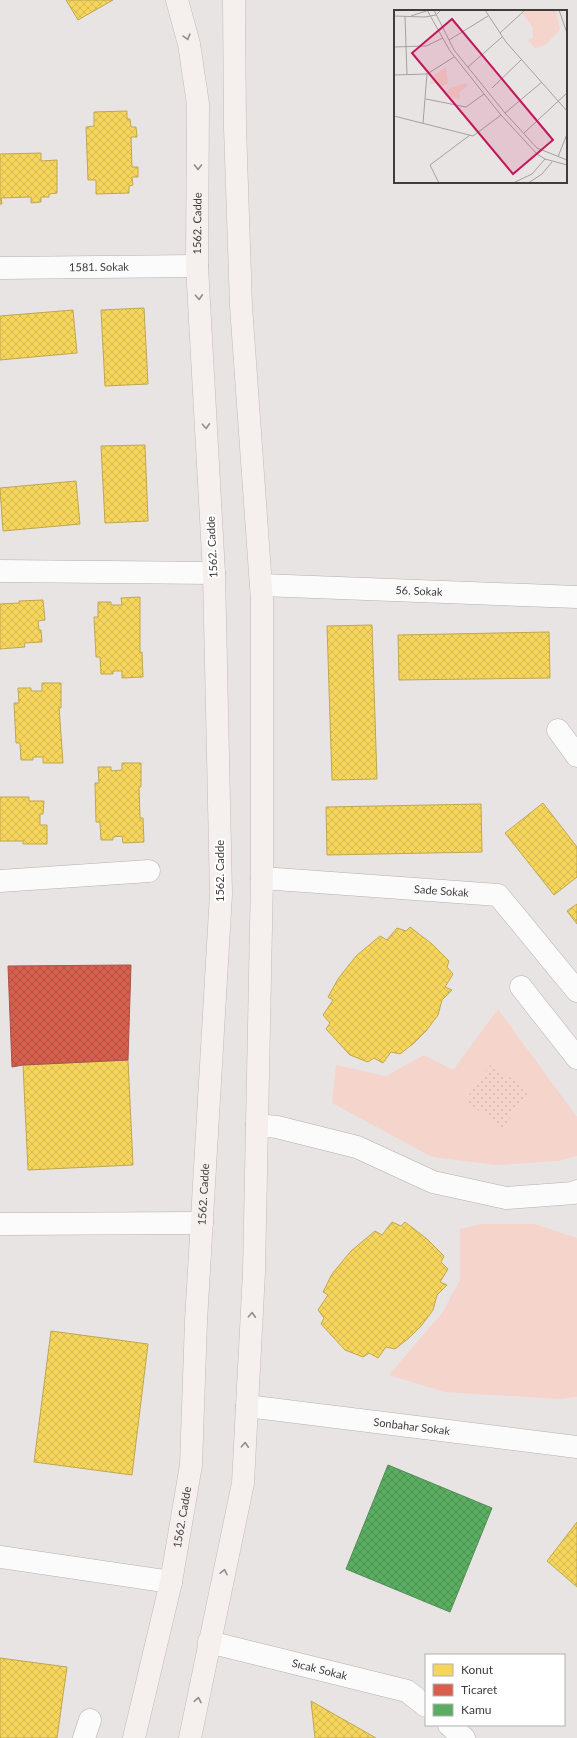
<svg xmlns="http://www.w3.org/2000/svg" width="577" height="1738" font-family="Lato,sans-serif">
<defs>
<pattern id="park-dots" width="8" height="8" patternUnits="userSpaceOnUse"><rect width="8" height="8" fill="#f5d4cb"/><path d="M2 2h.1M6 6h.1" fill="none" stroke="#d3b7af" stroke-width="1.8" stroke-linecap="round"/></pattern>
<pattern id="homes-cross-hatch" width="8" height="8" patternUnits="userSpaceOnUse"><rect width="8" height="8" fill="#f6d55c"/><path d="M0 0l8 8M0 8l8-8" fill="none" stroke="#d4b851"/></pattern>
<pattern id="shops-cross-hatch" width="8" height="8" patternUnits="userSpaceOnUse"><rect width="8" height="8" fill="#d6604d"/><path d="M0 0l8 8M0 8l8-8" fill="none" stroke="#af5041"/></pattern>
<pattern id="public-cross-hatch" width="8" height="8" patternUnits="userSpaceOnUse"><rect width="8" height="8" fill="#5aae61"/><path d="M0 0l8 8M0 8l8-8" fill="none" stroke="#4c8f51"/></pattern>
</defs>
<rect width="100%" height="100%" fill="#e9e4e4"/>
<path fill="#f5d4cb" d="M498 1009 577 1117V1156L559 1161 497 1165 432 1157 332 1103 336 1065 386 1076 424 1055 453 1070Z
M481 1224H535L577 1238V1397L560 1399 444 1392 389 1375 442 1313 460 1280V1229Z"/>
<path fill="url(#park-dots)" d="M491 1064 529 1091 503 1128 465 1101Z"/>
<path fill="url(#homes-cross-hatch)" stroke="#bfa752" d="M66 0H113L78 20Z
M127 111V119H130L131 127H136L137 137H131L132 167H138V177H132L133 185 129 186V193L96 194V180H88L86 127 94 126V112Z
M41 153V161L57 160V193L49 194V197H41V202L31 203V197L1 198 2 204H0V154Z
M144 308 148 384 105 386 101 310Z
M73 310 77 353 0 360V316Z
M145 445 148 521 105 523 101 446Z
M76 481 80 524 3 531 0 488Z
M140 597V653L142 652 143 677 122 678V671H113V674H101L100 657H96L94 617H98V602H111V605H122L121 598Z
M43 600 45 620 38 621 39 630H41L42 642 24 643 25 647 0 649V604L19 603V601Z
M372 625 377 779 332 780 327 626Z
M549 632 550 678 399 680 398 635Z
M42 683H61V708L59 707 63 763H43V757H33V760H21L20 743H16L14 703H19L18 688H31V691H42Z
M122 763H141V787H139L140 818H143L144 842 123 843 122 836 113 837V840H101L100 822H96L95 783H99L98 767H111V771L122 770Z
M0 797H29V801H44L43 814H40V825H47V844H23V841H0Z
M543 803 577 847V877L554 895 505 833Z
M481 804 482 852 327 855 326 807Z
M577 904V924L567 911Z
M410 927 432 944 449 961 447 967 453 974 445 987 452 990 442 1000 438 1015 426 1031 414 1043 400 1054 391 1052 383 1063 374 1058 368 1062 350 1055 326 1029 330 1023 323 1015 333 1000 328 997 338 979 356 956 380 936 387 940 397 928 406 931Z
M128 1060 133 1165 28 1170 23 1065Z
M392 1222 401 1226 405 1222 427 1239 444 1256 441 1262 448 1269 440 1282 447 1285 437 1295 433 1310 421 1326 409 1338 395 1349 386 1347 378 1358 369 1353 363 1357 345 1350 321 1324 324 1318 318 1310 328 1295 323 1292 332 1274 351 1251 375 1231 382 1235Z
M51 1331 148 1344 132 1475 34 1462Z
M577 1522V1587L547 1561Z
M0 1658 67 1667 57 1738H0Z
M311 1701 376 1738H315Z"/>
<path fill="url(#shops-cross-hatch)" stroke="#a95548" d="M131 965 128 1060 23 1065 12 1067 8 966Z"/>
<path fill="url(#public-cross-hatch)" stroke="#528c56" d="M388 1465 492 1508 450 1612 346 1569Z"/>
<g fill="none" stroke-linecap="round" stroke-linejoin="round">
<defs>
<g id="minor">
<path id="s1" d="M0 268 197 266"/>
<path d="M0 571 214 573"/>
<path id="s2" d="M261 585 577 597"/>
<path d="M558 730 577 756"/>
<path id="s3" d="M262 878 498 895 577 991"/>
<path d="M0 881 149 871"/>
<path d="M521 987 577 1058"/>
<path d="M257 1125 277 1127 357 1147 433 1182 506 1198 574 1193 577 1191"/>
<path d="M0 1224 202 1223"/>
<path id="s4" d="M247 1406 577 1447"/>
<path d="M0 1557 171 1582"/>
<path id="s5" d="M209 1642 407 1691 426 1706"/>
<path d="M449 1725 464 1738"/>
<path d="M84 1738 90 1720"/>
</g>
<g id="major">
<path id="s6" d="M134 1738 171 1582 191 1465 196 1321 221 894 214 573 197 266 198 104 189 44 177 0"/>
<path d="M190 1738 243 1483 254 1272 262 878V601L241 306 235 127 234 0"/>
</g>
</defs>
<use href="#minor" stroke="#b3b0af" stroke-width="23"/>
<use href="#major" stroke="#c4bab7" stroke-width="23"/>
<use href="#minor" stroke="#fcfbfb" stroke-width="22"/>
<use href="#major" stroke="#f5f0ee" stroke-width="22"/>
</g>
<defs><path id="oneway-chevron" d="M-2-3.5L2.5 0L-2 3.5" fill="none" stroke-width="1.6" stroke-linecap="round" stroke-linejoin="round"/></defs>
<g stroke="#918d8c">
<use href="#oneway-chevron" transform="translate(187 37) rotate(74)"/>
<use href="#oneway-chevron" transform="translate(198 167) rotate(90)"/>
<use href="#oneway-chevron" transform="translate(199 297) rotate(87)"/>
<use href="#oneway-chevron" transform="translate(206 426) rotate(87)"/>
<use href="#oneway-chevron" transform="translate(252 1315) rotate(-87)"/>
<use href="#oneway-chevron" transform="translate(245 1445) rotate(-87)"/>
<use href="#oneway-chevron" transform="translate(224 1572) rotate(-78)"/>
<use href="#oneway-chevron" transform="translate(198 1700) rotate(-79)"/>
</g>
<g text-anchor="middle" stroke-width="4" stroke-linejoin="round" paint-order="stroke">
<g font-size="11" fill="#3f3c3b" stroke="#fff">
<text dy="4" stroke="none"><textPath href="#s6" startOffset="1522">1562. Cadde</textPath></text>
<text dy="4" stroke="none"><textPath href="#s1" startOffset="99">1581. Sokak</textPath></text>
<text transform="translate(212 547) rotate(-93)" y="4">1562. Cadde</text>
<text dy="4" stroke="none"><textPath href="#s2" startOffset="158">56. Sokak</textPath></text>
<text transform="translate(220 871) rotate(-90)" y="4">1562. Cadde</text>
<text dy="4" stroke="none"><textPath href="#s3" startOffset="180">Sade Sokak</textPath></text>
<text dy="4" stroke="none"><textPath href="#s6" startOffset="550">1562. Cadde</textPath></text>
<text dy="4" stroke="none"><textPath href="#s4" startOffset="166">Sonbahar Sokak</textPath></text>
<text dy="4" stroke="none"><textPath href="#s6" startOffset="226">1562. Cadde</textPath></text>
<text dy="4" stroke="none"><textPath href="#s5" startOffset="114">Sıcak Sokak</textPath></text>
</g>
</g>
<g transform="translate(394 10)">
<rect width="173" height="173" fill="#e9e4e4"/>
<path d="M52 57 54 73 46 78 43 74H35L39 66ZM72 73 74 76 65 82 66 89 54 86 49 88 56 78Z" fill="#f5d4cb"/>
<path d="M134 0H162L166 20 151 35 141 38 134 30 139 27V18L128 3Z" fill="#f5d4cb"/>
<path fill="none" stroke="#a5a1a0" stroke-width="1" d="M33 0 56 41 106 104 143 144 151 149 173 155M40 0 60 40 111 103 143 138 173 150M91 0 112 32 173 101M165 0 173 23M0 6 31 7 42 5 47 0M11 6 13 65M17 6 35 0M106 23 131 0M55 30 94 6M0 37 32 36 49 28M74 57 108 27M0 65 33 64 60 47M98 78 127 50M32 89 72 97 90 84M111 103 148 72M0 106 79 126 107 105M29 113 33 64M130 123 173 83M164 147 173 124M45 173 36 155 76 125M119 173 138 164 151 149M134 173 148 164 158 152"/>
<path fill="#c2185b" fill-opacity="0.15" stroke="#c2185b" stroke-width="2" d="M58 9 159 130 119 164 18 43Z"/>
<rect width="173" height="173" fill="none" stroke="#3f3c3b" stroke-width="2"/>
</g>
<rect x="425" y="1654" width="140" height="72" fill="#ffffff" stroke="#b2b1b1"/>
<rect x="433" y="1664" width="20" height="12" fill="#f6d55c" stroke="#b2b1b1"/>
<text x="461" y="1674" font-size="12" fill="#3f3c3b">Konut</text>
<rect x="433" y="1684" width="20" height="12" fill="#d6604d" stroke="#b2b1b1"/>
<text x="461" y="1694" font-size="12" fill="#3f3c3b">Ticaret</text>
<rect x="433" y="1704" width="20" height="12" fill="#5aae61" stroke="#b2b1b1"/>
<text x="461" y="1714" font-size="12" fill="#3f3c3b">Kamu</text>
</svg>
